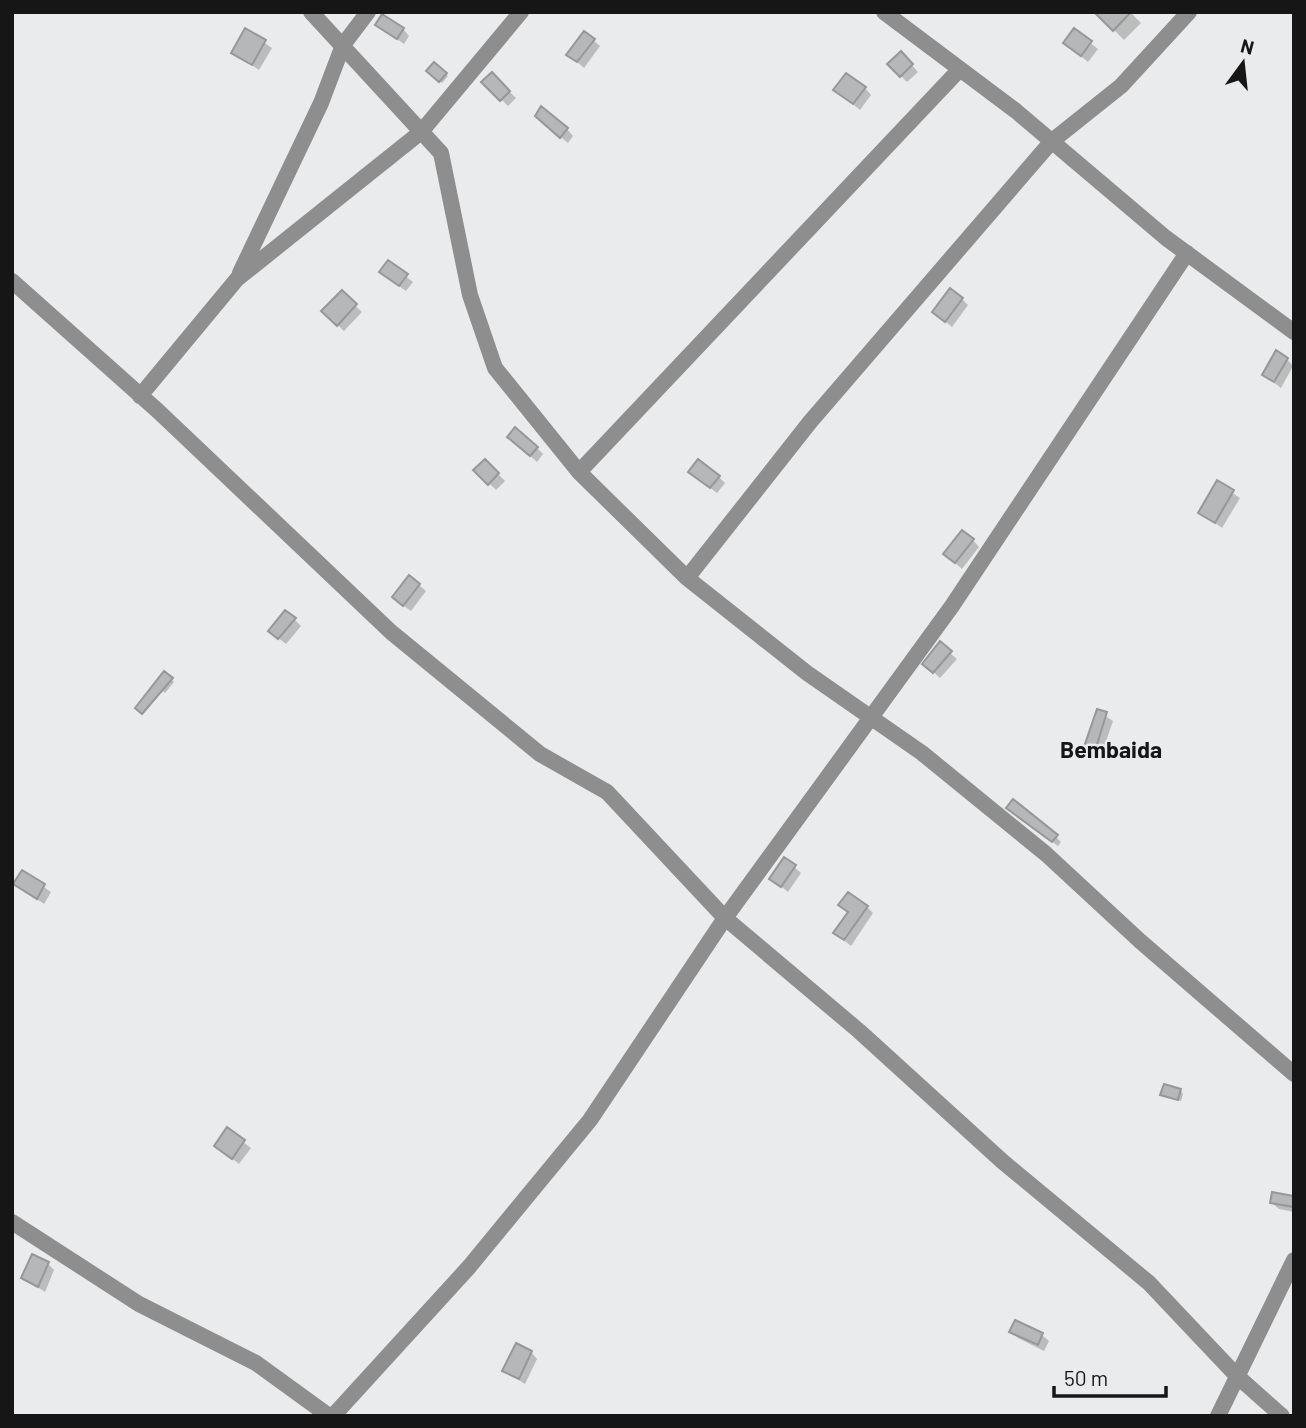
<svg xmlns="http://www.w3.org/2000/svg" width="1306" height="1428" font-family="Barlow,sans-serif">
<rect width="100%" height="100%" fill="#eaebec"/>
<path fill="#0003" d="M1096 12H1130L1141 23 1124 40Z
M377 25 403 29 409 36 404 44Z
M246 30 272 48 259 70 233 52Z
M1074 30 1098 49 1088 62 1065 43Z
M593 40 600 46 584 68 569 55Z
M901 53 918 72 907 82 889 64Z
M434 65 448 76 442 83 429 71Z
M492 74 516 98 508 106 484 82Z
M865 88 871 95 860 110 836 90Z
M544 123 567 129 573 136 568 143Z
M388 262 413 282 406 291 388 278Z
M342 293 362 312 344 331 323 311Z
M962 299 968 305 952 327 941 318Z
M1287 359 1293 366 1281 388 1264 375Z
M516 443 537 448 543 454 537 462Z
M485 461 505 481 496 490 476 470Z
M719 477 725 483 717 493 697 478Z
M1217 483 1240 498 1222 528 1200 512Z
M973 540 979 547 962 569 945 554Z
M419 585 426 591 411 611 401 604Z
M294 619 301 626 286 644 277 637Z
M950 653 957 659 940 678 925 664Z
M164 673 174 682 165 693 155 684Z
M1098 711 1113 721 1102 753 1087 744Z
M1014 813 1056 837 1061 842 1058 846Z
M785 859 801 873 788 892 771 878Z
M22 872 51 892 44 904 15 884Z
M841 905 867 907 873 913 851 946 835 933 849 913Z
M1165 1086 1181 1091 1183 1094 1181 1101 1165 1097 1162 1094Z
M227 1130 251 1148 239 1164 216 1146Z
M1294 1197V1212L1279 1209 1272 1203Z
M48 1264 54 1270 45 1292 23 1277Z
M1016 1322 1042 1335 1049 1341 1044 1351 1018 1338 1011 1332Z
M531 1352 537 1359 525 1384 504 1371Z"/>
<path fill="#b5b7b8" stroke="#969798" stroke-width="2" d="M1094 12H1131L1113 31Z
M382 14 404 28 397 39 375 25Z
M245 28 266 40 252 65 231 53Z
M1074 28 1092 41 1081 56 1063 43Z
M584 31 595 39 577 62 566 55Z
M901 51 913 64 900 77 887 64Z
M434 62 447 73 439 82 426 71Z
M492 72 510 91 500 101 481 82Z
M846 73 866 87 853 104 833 90Z
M541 106 568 128 560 138 535 116Z
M388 260 408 274 399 286 379 272Z
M950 288 963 298 945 322 932 312Z
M342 290 357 304 337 326 321 311Z
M1276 350 1288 358 1274 382 1262 375Z
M515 427 538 447 530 456 507 437Z
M485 459 499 473 488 485 473 470Z
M698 459 720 476 710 488 688 472Z
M1217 480 1234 490 1215 523 1198 513Z
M962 530 974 539 955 563 943 554Z
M409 575 420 584 403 606 392 597Z
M285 610 296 618 278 639 268 631Z
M940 641 952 651 933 673 922 664Z
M164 671 173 678 142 714 135 708Z
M1097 709 1107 712 1096 748 1085 744Z
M1013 799 1058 835 1052 842 1006 808Z
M784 857 796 865 781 887 769 879Z
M22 870 45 884 37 899 13 884Z
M848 892 868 906 844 940 833 933 848 912 838 905Z
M1164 1084 1181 1089 1178 1100 1160 1095Z
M227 1127 245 1140 232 1159 214 1146Z
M1272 1192 1294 1196V1207L1270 1203Z
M32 1254 49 1262 38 1287 21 1278Z
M1015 1320 1043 1333 1038 1345 1009 1332Z
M516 1343 532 1351 519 1379 502 1371Z"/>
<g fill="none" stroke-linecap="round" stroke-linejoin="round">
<path stroke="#8f8e8e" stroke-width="16" d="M311 12 441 153 470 295 495 368 579 472 687 578 807 673 922 753 1046 854 1140 941 1294 1074
M884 12 1016 111 1166 238 1294 332
M240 273 321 103 343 45 368 12
M12 281 158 411 391 632 540 754 607 792 725 918 859 1031 1002 1161 1149 1283 1237 1376 1282 1416
M140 396 237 279 421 132 521 12
M579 472 960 69
M687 578 810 422 1052 141 1121 86 1189 12
M12 1222 139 1304 256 1363 329 1416
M333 1416 469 1267 590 1120 725 918 952 606 1187 253
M1218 1416 1294 1260"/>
</g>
<g text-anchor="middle" stroke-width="5" stroke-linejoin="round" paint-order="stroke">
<g font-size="23" font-weight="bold" fill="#161617" stroke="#eaebec">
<text x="1111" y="758">Bembaida</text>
</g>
</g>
<rect width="1306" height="1428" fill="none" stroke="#161617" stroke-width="28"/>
<g transform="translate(1243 63) rotate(15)" stroke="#eaebec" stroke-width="5" paint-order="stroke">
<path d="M0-5L12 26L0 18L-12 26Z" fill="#161617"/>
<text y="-10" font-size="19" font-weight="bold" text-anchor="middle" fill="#161617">N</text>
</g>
<path d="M1054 1386v10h112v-10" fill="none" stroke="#161617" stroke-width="3.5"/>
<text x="1064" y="1386" font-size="21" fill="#161617" stroke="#eaebec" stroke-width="5" paint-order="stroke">50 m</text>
</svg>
